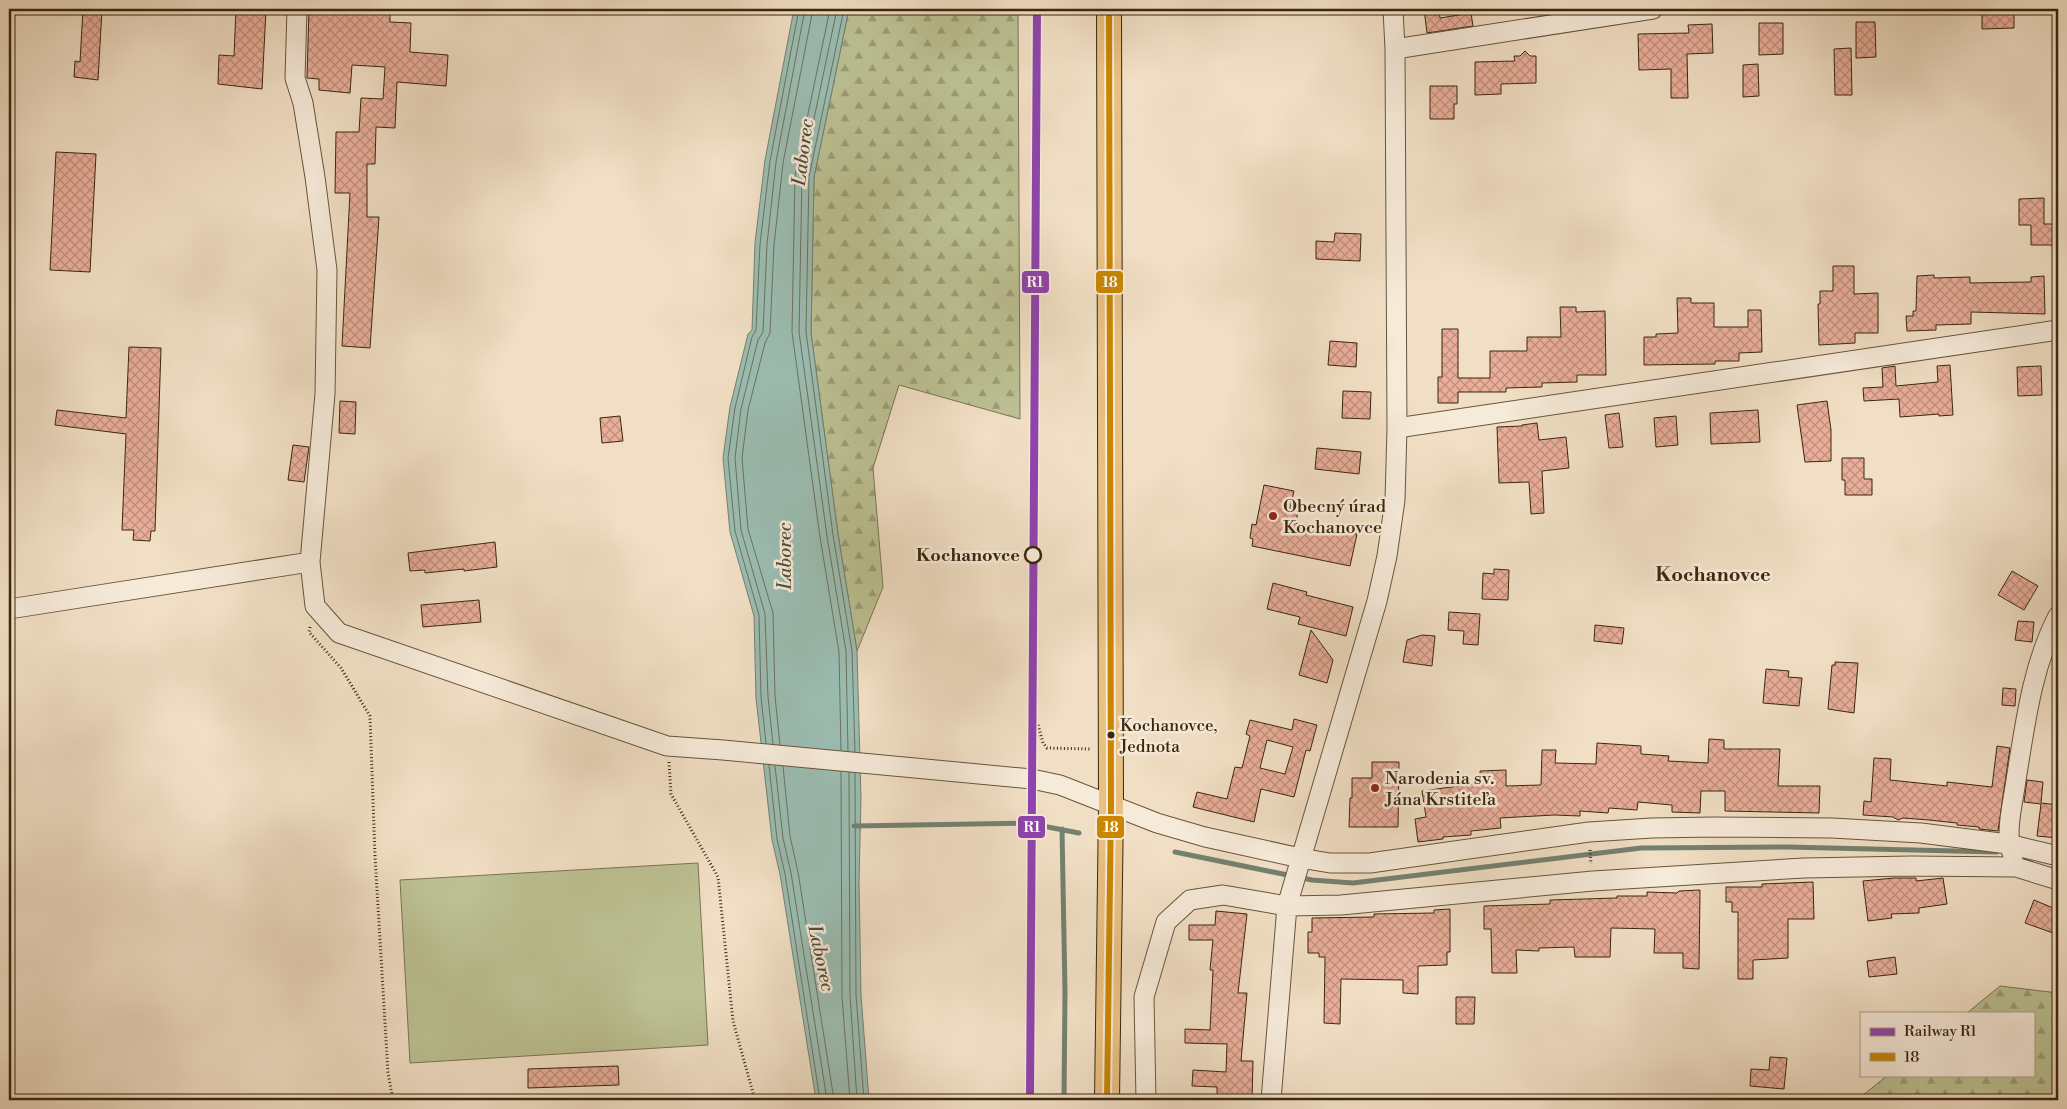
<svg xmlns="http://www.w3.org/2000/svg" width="2067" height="1109" font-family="'Libre Bodoni',serif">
<defs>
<pattern id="forest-firs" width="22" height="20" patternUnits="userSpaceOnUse" patternTransform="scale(1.25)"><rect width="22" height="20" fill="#bcc193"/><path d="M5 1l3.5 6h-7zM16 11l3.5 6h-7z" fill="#9a9d76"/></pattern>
<pattern id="building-cross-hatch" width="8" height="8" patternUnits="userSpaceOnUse" patternTransform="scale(1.25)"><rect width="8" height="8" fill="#eaae9a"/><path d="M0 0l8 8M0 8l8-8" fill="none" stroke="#bf8e7c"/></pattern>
</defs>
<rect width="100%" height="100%" fill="#f1dfc5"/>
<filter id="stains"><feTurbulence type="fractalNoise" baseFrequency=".004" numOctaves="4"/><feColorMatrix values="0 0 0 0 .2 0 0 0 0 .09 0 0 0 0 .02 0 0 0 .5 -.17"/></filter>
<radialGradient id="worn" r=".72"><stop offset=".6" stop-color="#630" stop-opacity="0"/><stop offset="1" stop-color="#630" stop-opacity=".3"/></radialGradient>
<path fill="url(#forest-firs)" stroke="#7b7450" d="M849 9H1018L1020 419 899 385 873 468 883 587 857 651 838 534 811 333 814 177Z
M2000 986 2058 993V1100H1857L1888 1075H2033V1013H1967Z"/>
<path fill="#bcc193" stroke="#7b7450" d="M698 863 708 1045 410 1063 400 880Z"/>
<path fill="#9bbdb2" stroke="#748170" d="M794 9H849L814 177 811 333 838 534 857 651 861 799 859 882 861 995 869 1100H816L780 874 772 840 756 698 754 616 730 532 723 458 730 407 748 334 752 330 755 243 765 160Z"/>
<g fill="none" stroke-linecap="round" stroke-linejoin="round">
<path stroke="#6a725f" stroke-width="1" d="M830 9 795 176 792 332 820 537 839 652 841 750
M837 9 802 176 799 332 827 536 846 651 848 751
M844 9 809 177 806 332 833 535 852 651 855 752
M766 743 761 697 759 615 735 531 728 458 735 408 752 337 756 330 760 244 770 161 799 9
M773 744 768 697 765 614 741 530 735 458 741 409 758 340 763 332 767 244 776 162 805 9
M780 745 775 696 773 613 748 529 742 458 748 410 765 343 770 333 774 245 783 163 813 9
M769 765 777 839 785 874 820 1100
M775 766 783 838 791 873 827 1100
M783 766 790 836 798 872 834 1100
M841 772 842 996 850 1100
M849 772 850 995 857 1100
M855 773 856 995 864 1100"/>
<path stroke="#748170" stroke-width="5" d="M854 826 1027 823 1079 833
M1062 829 1065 992 1064 1100
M1175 852 1312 880 1353 883 1641 848 1788 847 1997 852"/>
</g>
<path fill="url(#building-cross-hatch)" stroke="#3a270c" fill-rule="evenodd" d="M83 9H102L98 80 74 77 75 61 80 62Z
M236 9H266L262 89 218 84 219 55 234 56Z
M309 9H390V22L411 23 410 52 448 55 446 86 397 82 395 128 376 127 375 164H367V217H379L370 348 342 346 350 193H335L336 132H359L361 98 383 99 385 67 352 65 350 93 319 90V79L307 78Z
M1424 9H1439L1440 18 1471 13 1473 26 1427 33Z
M1982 9H2014V28L1982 29Z
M1856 22H1875L1876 57 1856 58Z
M1759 23H1783V54L1759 55Z
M1712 24 1713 53 1687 54 1688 98H1671V69L1639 70 1638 34 1689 33 1688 25Z
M1851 48 1852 95H1835L1834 49Z
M1525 51 1530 56H1536V83L1501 84V94L1475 95V62L1515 61 1514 56H1520Z
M1758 64 1759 96 1743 97V65Z
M1430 86H1457V104H1454V119H1430Z
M56 152 96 154 90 272 50 270Z
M2044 198V224H2058V245H2031V225H2019V199Z
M1335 233 1361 234 1360 261 1316 259V241L1334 242Z
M1833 266H1854V294L1878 293V333H1855V343L1819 345 1818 304H1820V291H1833Z
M1934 275V278L1970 277V283L2031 282V277L2044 276 2045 314 1971 312V324L1936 325V330L1907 331 1906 316H1913V311H1916L1917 276Z
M1677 298H1691V303H1714V327H1748V310H1761L1762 352 1739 353V361H1715V364L1644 365V337H1656V334L1678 333Z
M1560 307H1576V312L1605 311 1606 375H1577V382L1542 383V387L1506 388V392H1458V403H1438V377H1442V329H1458V378H1490V351H1527V337H1561Z
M1330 341 1357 343 1356 367 1328 365Z
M129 347 161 348 155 531H151L150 541 133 540 134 530H122L126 434 55 425 57 410 126 418Z
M1950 365 1953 415 1939 416V414L1900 417 1899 399 1864 401 1863 388 1883 387 1882 368 1895 366 1896 386 1938 382 1937 366Z
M2041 366 2042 395 2018 396 2017 367Z
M1343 391 1371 392 1370 419 1342 418Z
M340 401 356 402 355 434 339 433Z
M1827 401 1831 430V461L1805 462 1797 405Z
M1758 410 1760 442 1711 444 1710 413Z
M1619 413 1623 447 1609 448 1605 415Z
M620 416 623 441 602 443 600 418Z
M1676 416 1678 445 1656 447 1654 418Z
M1537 423 1539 440 1566 437 1569 468 1542 471 1544 513 1531 514 1529 482 1499 483 1497 427 1522 426V425Z
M293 445 309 447 304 482 288 480Z
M1317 448 1361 452 1359 474 1315 469Z
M1842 458H1864V479H1872V495H1845V480H1842Z
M1264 485 1294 491 1290 508 1298 510 1296 523 1357 534 1350 566 1252 546 1253 539 1250 538 1252 524 1256 525Z
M495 542 497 567 464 571V569L425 573V570L410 571 408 553Z
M1494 569 1509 570 1508 600 1482 599 1483 573 1494 574Z
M2012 571 2038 586 2024 610 1998 595Z
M1273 583 1307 592 1306 595 1353 607 1346 636 1298 624 1300 617 1267 609Z
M479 600 481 622 423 627 421 605Z
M1449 612 1480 614 1478 645 1463 644 1464 631 1448 630Z
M2018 621 2034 622 2032 642 2015 640Z
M1595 625 1624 628 1622 644 1594 641Z
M1311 630 1333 660 1327 683 1299 675Z
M1422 635 1435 636 1432 666 1403 662 1407 640Z
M1835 662 1858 663 1854 713 1828 709 1832 665H1835Z
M1766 669 1789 671 1788 677 1802 678 1799 706 1763 703Z
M2003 688 2016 689 2015 706 2002 705Z
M1294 719 1317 725 1310 751 1306 750 1294 797 1261 789 1254 822 1193 807 1197 792 1227 799 1235 767 1242 768 1250 736 1246 734 1250 720 1292 730ZM1267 740 1293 747 1285 774 1260 768Z
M1709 739 1724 740V749H1780L1778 786H1820L1819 813 1725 811V791H1701L1700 813 1672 812V805L1638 802 1637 810 1609 808 1608 813 1580 811V816L1554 815 1500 818 1501 828 1471 831V835L1443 837V839L1418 842 1415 819 1426 817 1422 791 1481 783 1480 771 1506 770V786L1541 785 1542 750H1556L1555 763 1596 764 1597 743 1641 746V754L1669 756 1668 761 1708 763Z
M1997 746 2010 748 1998 831 1979 829V827L1957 825V823L1929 820 1903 818 1898 820 1893 817 1863 815 1864 801 1871 802 1874 758 1891 759 1890 780 1947 786V782L1992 787Z
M1372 762H1399L1398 827H1349L1350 798H1352V778H1372Z
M2027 780 2043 782 2041 803 2058 805V838L2037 836 2041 804 2024 802Z
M1894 878H1916V881L1943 878 1947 904 1919 908V913L1891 914 1892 918 1868 921 1863 881Z
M1813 882 1814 919H1788V958L1753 960V979H1738V912H1732V902H1726V887H1762V884Z
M1700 890 1699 969 1683 968V953H1654L1655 929 1611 928 1610 957H1575L1574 947 1539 948V951L1516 950 1517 973H1492L1491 929H1484V906L1550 904V900L1617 898V896H1647V892L1677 893 1679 891Z
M2034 900 2058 910V917L2053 933 2025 923Z
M1450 909V952H1447V965L1418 966V994L1403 993V980L1341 979 1340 1024 1324 1023 1325 957H1319V953H1308V932H1312V918L1374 917V914L1434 913V910Z
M1216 911 1247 914 1238 993H1247L1241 1061H1253L1252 1100H1217V1087L1192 1086 1193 1070 1226 1072 1227 1044 1185 1043V1029L1210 1030 1213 970H1210L1213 940H1189V925H1215Z
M1895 957 1897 974 1869 977 1867 961Z
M1456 997H1475L1474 1024H1456Z
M1770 1057 1787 1058 1784 1089 1750 1086 1751 1069 1769 1070Z
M618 1066 619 1085 528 1088V1069Z"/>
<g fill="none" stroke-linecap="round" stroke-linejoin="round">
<defs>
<path id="minor" d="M297 9 295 78 303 103 315 177 327 270 325 394 310 562 315 606 339 633 667 746 723 750 1032 779 1060 785 1157 823 1205 837 1300 858 1330 863H1370L1589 832 1652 828 1713 827 1832 828 1921 833 2008 844 2058 856
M1395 49 1653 9
M1397 428 2058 330
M9 609 310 562
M2013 856C2004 833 2013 804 2016 780 2025 725 2032 666 2058 616
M1146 1100 1144 997 1166 922 1190 900 1223 895 1287 906 1341 905 1593 881 1804 868 1911 866 2016 867 2058 880
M1271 1100 1287 906 1377 601 1387 556 1395 500 1397 428 1395 49 1393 9"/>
<path id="major" d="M1107 1100 1111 806 1109 9"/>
</defs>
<use href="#minor" stroke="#68553a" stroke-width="21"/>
<use href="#major" stroke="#3a270c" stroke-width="26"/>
<path stroke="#3a270c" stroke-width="3" stroke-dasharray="1 2.5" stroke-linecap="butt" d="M310 627 309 632 341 668 370 716 375 856 388 1073 393 1100
M1038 725 1043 743 1047 748 1091 749
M669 762 671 794 718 877 733 1021 755 1100
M1590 850 1591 864"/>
<use href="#minor" stroke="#f6ead9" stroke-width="19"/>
<use href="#major" stroke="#e8c082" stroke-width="24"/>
<defs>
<path id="bus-1" d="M1107 1100 1111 806 1109 9"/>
</defs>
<use href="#bus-1" stroke="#f6ead9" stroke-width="10"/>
<use href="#bus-1" stroke="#c88603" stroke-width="6"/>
<defs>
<path id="rail-1" d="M1030 1100 1037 9"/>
</defs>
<use href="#rail-1" stroke="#f6ead9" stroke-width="11"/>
<use href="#rail-1" stroke="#8e44ad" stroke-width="8"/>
</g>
<g fill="#8f2418" stroke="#f6ead9" stroke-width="2">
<circle cx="1273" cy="516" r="5"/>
<circle cx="1375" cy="788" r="5"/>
</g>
<circle fill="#f6ead9" stroke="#3a270c" stroke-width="2.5" cx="1033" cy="555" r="8"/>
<circle fill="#3a270c" stroke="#f6ead9" stroke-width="2" cx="1111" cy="735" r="4.5"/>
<g text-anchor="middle" stroke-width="5" stroke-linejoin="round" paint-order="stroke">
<g font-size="17" fill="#3a270c" stroke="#f6ead9" text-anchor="start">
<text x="1120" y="731">Kochanovce,<tspan x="1120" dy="21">Jednota</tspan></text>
</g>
<g font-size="18" fill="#3a270c" stroke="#f6ead9" text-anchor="start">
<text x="1283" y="512">Obecný úrad<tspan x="1283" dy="21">Kochanovce</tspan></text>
<text x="1385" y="784">Narodenia sv.<tspan x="1385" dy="21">Jána Krstiteľa</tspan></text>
</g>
<g font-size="18" font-weight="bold" fill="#3a270c" stroke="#f6ead9" text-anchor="end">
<text x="1020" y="561">Kochanovce</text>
</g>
<g font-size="19" font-style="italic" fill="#524c36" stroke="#f6ead9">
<text transform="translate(802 152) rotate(-83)" y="7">Laborec</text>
<text transform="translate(784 556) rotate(-90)" y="7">Laborec</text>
<text transform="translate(822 958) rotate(78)" y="7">Laborec</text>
</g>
<g font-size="20" font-weight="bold" fill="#3a270c" stroke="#f6ead9">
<text x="1713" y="581">Kochanovce</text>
</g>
</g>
<g stroke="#f6ead9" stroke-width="2">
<rect x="1021" y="270" width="29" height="24" rx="5" fill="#8e44ad"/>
<rect x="1095" y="270" width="29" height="24" rx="5" fill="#c88603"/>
<rect x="1017" y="815" width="29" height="24" rx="5" fill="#8e44ad"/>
<rect x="1096" y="815" width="29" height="24" rx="5" fill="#c88603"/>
</g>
<g font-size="14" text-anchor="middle" font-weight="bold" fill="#fff">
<text x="1035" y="287">R1</text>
<text x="1110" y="287">18</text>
<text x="1032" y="832">R1</text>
<text x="1111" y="832">18</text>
</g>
<rect width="2067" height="1109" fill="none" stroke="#f1dfc5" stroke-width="30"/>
<rect x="10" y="10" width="2047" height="1089" fill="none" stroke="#3a270c" stroke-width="2.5"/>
<rect x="15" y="15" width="2037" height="1079" fill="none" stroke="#3a270c"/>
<rect x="1860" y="1012" width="175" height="65" fill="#f6ead9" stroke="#ab9c87"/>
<rect x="1870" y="1028" width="25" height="8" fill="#8e44ad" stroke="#ab9c87"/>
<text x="1904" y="1036" font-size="15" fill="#3a270c">Railway R1</text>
<rect x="1870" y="1053" width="25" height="8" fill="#c88603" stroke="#ab9c87"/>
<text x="1904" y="1062" font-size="15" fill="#3a270c">18</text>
<rect width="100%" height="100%" filter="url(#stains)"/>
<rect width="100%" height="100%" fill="url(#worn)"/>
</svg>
